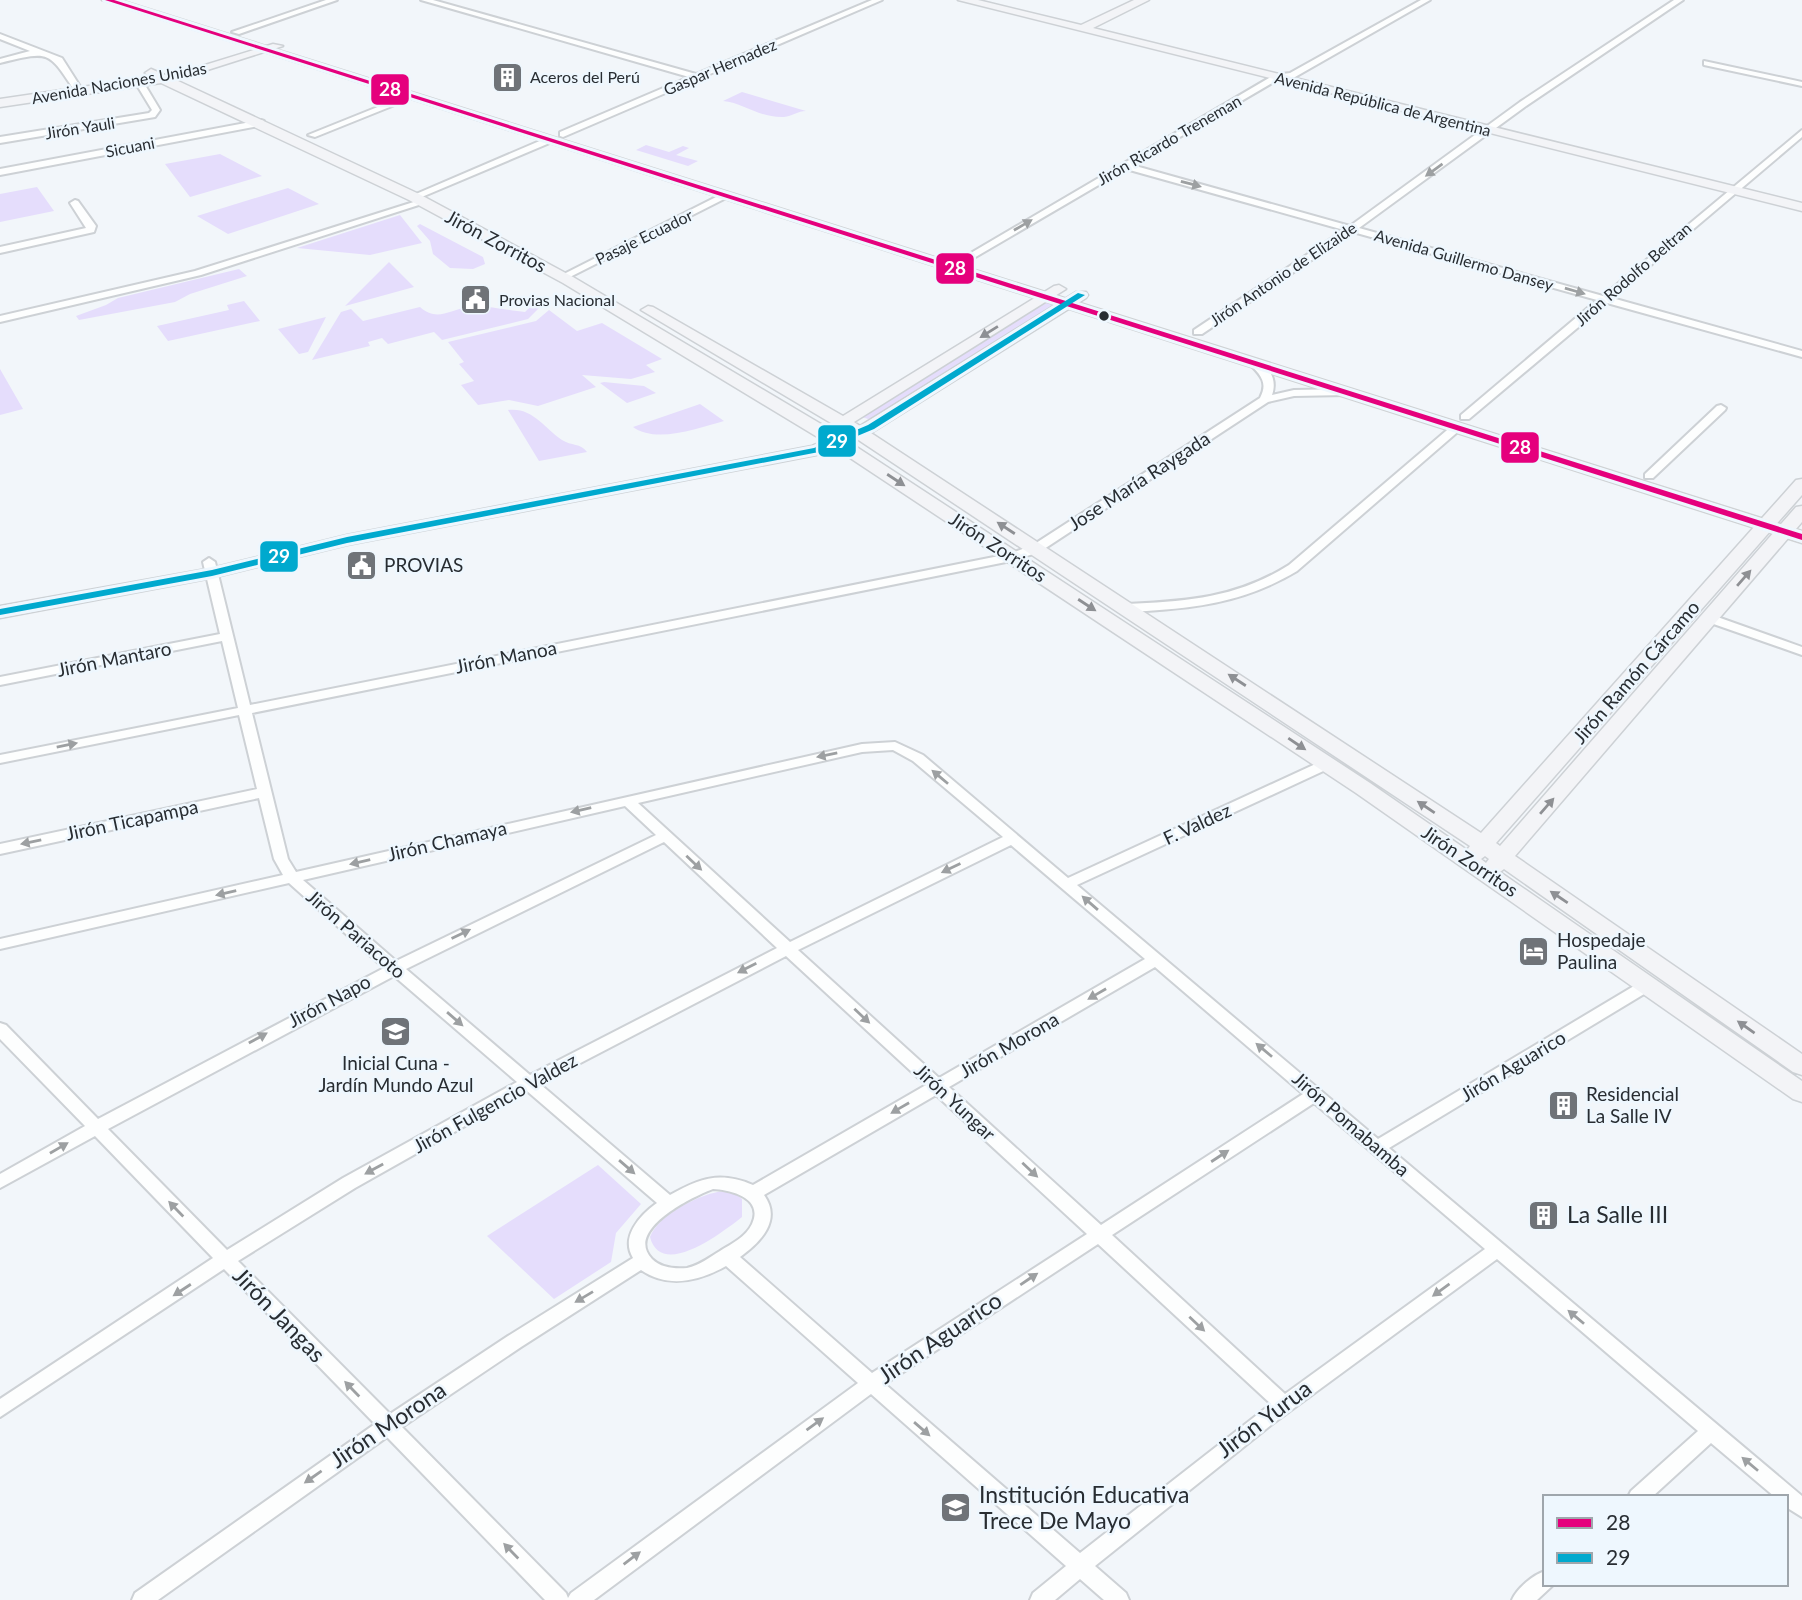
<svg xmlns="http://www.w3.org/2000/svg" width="1802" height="1600" font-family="Lato,sans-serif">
<rect width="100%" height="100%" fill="#f2f6fa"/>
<path fill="#e5ddfc" d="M742 92 806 111C798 111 792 116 784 117 759 118 744 103 723 101Z
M646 145 669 152 683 146 689 148 676 155 698 161 688 166 636 150Z
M220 154 262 176 190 197 165 164Z
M37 187 54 211 0 222V194Z
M288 188 319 204 228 234 197 216Z
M400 215 422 243 370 255 297 248Z
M420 224 483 257 485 264 473 269 450 268 433 254 430 241 417 226Z
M389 262 414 287 345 306Z
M239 269 247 276 190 294 175 302 79 320 76 316 106 305 118 298Z
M244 301 260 321 168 341 157 326 229 310 227 305Z
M1047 302 1054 305 871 420 862 417Z
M533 304 539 308 528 319 442 340 434 332 388 344 382 338 368 342 370 346 312 360 341 312 351 309 363 321 420 307C437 322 449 310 468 307 482 304 510 311 525 312Z
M549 310 577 331 602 323 662 359 646 365 655 372 631 379 582 375 596 387 538 406 509 400 478 405 461 385 474 381 459 364 464 362 448 342 536 321Z
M326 317 308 352 299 354 278 329Z
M0 369 23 409 0 415Z
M604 382 644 386 656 393 627 403 600 383Z
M700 404 724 421C699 428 656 444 633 427Z
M508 410C533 407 544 428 562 440 571 446 581 443 587 452L539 461Z
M598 1165 641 1204 616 1233 611 1262 554 1299 487 1236Z
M724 1191 734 1193 742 1199V1217C723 1232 661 1280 650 1237 658 1215 701 1193 724 1191Z"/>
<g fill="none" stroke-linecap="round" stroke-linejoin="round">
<defs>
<path id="street" d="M326 0H337L239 34 232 32Z
M421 0H433L696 74 872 0H882L563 137 560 136V132L689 77Z
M1421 0H1430L1295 77 1279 79 1132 165 1350 226 1520 102 1674 0H1683L1526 106 1359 228 1603 296 1802 130V137L1612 298 1802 351V357L1607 303 1469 419H1461V415L1597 300 1353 232 1202 334H1194V330L1344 230 1126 169 955 269 947 267 1274 75 1290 73Z
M0 34 62 58 83 91 82 93H76C48 50 50 51 0 63V59L30 51 0 39Z
M1704 61 1802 82V86L1704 65Z
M139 80H142L160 110 155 117 0 143V137L149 113 152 110 135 82Z
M410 94 417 96 315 137 308 135Z
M261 120 264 121V125L0 175V169Z
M549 137 553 140 552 142 417 199 409 197Z
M722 194 730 196 566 279 558 277Z
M75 200 78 201 96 226 94 232 0 253V247L86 228 70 203Z
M420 200 428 202 201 275 0 322V316L195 271Z
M1253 359C1268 365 1278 378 1272 395L1294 390 1346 389 1351 392 1346 395 1294 396 1268 402 1041 551 1016 560 252 713 288 859 296 872 862 744 895 742 923 755 1068 878 1322 761H1332L1334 764 1332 767 1077 885 1378 1139 1644 980H1654L1657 984 1654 988 1389 1148 1802 1496V1517L1786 1507V1497H1775L1711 1443 1652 1497H1628L1631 1491 1698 1431 1497 1259 1271 1425 1095 1566 1126 1593 1129 1600H1104L1080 1579 1055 1600H1030L1033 1593 1066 1566 871 1394 594 1600H545L387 1437 158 1600H132L135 1593 375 1424 224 1269 0 1417V1399L213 1258 95 1136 0 1188V1174L85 1126 0 1039V1023L6 1025 98 1119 384 968 289 883 0 949V939L283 875 274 859 259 798 0 854V844L257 789 239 715 0 763V755L238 708 222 641 0 685V677L220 634 203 562 209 558 215 562 250 705 1009 554 1033 545 1260 398C1269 381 1259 374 1248 362ZM893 750 913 761 1003 837 790 942 638 803 862 752ZM625 806 656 835 396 961 303 880ZM664 842 777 948 530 1075 406 969ZM1011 845 1145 959 939 1078 798 950ZM786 956 926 1085 753 1185C720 1171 700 1178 670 1195L540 1084ZM1155 967 1303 1094 1101 1225 949 1087ZM394 976 517 1082 343 1178 227 1250 108 1129ZM527 1091 657 1203C640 1215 620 1237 633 1258L508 1336 390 1414 238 1261 355 1188ZM936 1095 1087 1234 872 1373 740 1257C761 1242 782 1220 764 1195ZM1314 1103 1485 1249 1285 1394 1112 1235ZM713 1189C731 1190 764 1198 752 1224 746 1237 731 1244 720 1251 710 1257 700 1265 687 1268 675 1269 661 1268 652 1259 624 1230 692 1197 713 1189ZM1098 1244 1271 1404 1080 1553 885 1384ZM726 1266 858 1383 571 1593 568 1598 566 1593 402 1427 521 1347 641 1270C669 1289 699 1281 726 1266Z
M1721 405 1726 408 1725 410 1653 478H1645V474L1717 406Z
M1457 424 1462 427 1461 429 1297 571C1242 604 1190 609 1127 612L1121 608 1127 604C1188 601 1236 598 1289 565L1453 425Z
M1709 614 1802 647V655L1705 621 1703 618Z
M1545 1571V1584H1553L1552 1586 1537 1600H1512C1517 1588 1533 1575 1545 1571Z"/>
<path id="secondary" d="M958 0H978L1081 25 1134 0H1149L1093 28 1802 203V211Z
M273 44 283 46 176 80 419 194 573 277 826 427 831 423 641 310 648 306 653 307 843 416 1054 286 1059 285 1066 289 854 422 860 426 1076 292H1086L1088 295 1086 298 871 433 1481 833 1796 480 1802 479V495L1496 843 1500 846 1796 507 1802 506V522L1515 856 1802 1054V1075L1793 1072 1504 869 1500 872 1802 1081V1102L1793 1099 1356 793 835 448 816 455 347 545 212 578 0 618V606L212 568 347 535 812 446 824 441 563 283 409 200 161 83 0 107V99L150 77 145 73 151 69 165 75 179 73ZM843 430 846 432 838 435 834 433ZM857 439 1470 846 1467 850 1370 783 849 442ZM1485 856 1489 859 1486 863 1481 859Z"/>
<path id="primary" d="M102 0H120L1802 531V543Z"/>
</defs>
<use href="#street" stroke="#cdd1d5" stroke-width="4"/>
<use href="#secondary" stroke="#cdd1d5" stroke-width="3"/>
<use href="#primary" stroke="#cfd2d4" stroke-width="3"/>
<use href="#street" fill="#fdfefe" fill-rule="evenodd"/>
<use href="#secondary" fill="#f3f4f7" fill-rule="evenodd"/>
<use href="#primary" fill="#e8eaf0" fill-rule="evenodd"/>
<defs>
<path id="bus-1" d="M105 0H114L1802 534V540Z"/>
<path id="bus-2" d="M1078 293 1085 295 874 429 819 452 347 543 212 576 0 615V609L212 570 347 537 814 448 868 425Z"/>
</defs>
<use href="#bus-1" stroke="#eef7fe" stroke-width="6"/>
<use href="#bus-2" stroke="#eef7fe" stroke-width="6"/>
<use href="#bus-1" fill="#e5007d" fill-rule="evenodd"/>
<use href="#bus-2" fill="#00a9ce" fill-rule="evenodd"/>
</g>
<defs><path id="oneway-solid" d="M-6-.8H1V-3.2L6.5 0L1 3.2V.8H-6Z" transform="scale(1.75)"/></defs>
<g fill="#9da0a2">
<use href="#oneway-solid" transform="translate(1434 170) rotate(144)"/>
<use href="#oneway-solid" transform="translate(1191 184) rotate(15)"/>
<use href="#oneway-solid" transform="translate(1023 225) rotate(-30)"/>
<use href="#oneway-solid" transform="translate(1575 291) rotate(16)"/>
<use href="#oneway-solid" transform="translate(67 745) rotate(-11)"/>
<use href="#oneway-solid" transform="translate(827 755) rotate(168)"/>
<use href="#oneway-solid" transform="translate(940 777) rotate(-140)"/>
<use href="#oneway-solid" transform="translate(581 810) rotate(167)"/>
<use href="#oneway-solid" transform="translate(31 842) rotate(168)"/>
<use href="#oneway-solid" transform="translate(360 862) rotate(167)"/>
<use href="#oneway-solid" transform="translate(694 863) rotate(43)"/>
<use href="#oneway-solid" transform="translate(951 868) rotate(154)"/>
<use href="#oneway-solid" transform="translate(226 893) rotate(167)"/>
<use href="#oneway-solid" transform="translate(1090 903) rotate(-139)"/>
<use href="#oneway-solid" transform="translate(461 934) rotate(-26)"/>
<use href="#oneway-solid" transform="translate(747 968) rotate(153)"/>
<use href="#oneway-solid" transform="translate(1097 994) rotate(150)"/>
<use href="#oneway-solid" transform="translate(862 1016) rotate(43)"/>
<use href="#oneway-solid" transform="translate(455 1019) rotate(41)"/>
<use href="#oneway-solid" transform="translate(258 1038) rotate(-29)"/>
<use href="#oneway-solid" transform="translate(1264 1050) rotate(-140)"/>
<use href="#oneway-solid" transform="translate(900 1108) rotate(150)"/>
<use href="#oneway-solid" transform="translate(59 1148) rotate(-30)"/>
<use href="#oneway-solid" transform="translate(1220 1156) rotate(-33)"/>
<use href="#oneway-solid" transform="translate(627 1167) rotate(41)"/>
<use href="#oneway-solid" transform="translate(374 1169) rotate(151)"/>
<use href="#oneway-solid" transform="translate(1030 1170) rotate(43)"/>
<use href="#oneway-solid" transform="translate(176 1209) rotate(-134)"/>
<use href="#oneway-solid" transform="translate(1029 1279) rotate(-34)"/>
<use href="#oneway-solid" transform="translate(182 1290) rotate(147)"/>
<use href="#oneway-solid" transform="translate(1441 1290) rotate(144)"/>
<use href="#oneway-solid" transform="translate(584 1297) rotate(149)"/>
<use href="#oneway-solid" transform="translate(1576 1317) rotate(-140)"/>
<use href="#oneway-solid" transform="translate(1197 1324) rotate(43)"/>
<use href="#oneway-solid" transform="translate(352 1389) rotate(-134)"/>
<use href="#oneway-solid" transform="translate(815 1424) rotate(-36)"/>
<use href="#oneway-solid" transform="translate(922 1429) rotate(41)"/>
<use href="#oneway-solid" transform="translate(1750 1464) rotate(-140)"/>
<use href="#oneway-solid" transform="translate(313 1477) rotate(145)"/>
<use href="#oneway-solid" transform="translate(511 1551) rotate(-134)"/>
<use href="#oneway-solid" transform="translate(632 1558) rotate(-37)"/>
</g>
<g fill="#8e9094">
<use href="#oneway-solid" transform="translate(989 332) rotate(148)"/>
<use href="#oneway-solid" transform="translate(896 480) rotate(33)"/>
<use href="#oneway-solid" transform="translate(1006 528) rotate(-147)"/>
<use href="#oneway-solid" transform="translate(1744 578) rotate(-49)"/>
<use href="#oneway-solid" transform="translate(1087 605) rotate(33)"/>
<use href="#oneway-solid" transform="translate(1237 680) rotate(-147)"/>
<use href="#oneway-solid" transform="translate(1297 744) rotate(34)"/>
<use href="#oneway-solid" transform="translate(1547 806) rotate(-49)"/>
<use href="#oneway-solid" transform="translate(1426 807) rotate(-146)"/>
<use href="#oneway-solid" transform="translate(1559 897) rotate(-146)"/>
<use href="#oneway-solid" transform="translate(1746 1027) rotate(-145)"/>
</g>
<defs>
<symbol id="building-square" viewBox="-11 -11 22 22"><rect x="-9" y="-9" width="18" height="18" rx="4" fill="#6f7378" stroke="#eef7fe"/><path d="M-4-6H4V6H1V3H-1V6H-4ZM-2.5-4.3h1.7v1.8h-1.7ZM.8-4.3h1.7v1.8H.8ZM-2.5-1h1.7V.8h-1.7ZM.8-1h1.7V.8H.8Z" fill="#fff"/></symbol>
<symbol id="civic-square" viewBox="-11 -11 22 22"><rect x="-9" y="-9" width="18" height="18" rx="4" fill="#6f7378" stroke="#eef7fe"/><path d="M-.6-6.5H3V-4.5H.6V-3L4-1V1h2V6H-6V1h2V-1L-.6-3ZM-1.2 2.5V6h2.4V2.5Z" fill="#fff"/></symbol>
<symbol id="hotel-square" viewBox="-11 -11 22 22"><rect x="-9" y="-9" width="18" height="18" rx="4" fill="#6f7378" stroke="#eef7fe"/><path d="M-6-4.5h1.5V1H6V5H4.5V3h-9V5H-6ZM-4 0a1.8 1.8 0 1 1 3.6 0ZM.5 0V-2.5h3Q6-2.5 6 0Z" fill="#fff"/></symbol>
<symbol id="school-square" viewBox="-11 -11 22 22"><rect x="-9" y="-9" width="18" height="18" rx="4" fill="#6f7378" stroke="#eef7fe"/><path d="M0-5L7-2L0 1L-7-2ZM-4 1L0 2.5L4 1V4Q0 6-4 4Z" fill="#fff"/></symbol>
</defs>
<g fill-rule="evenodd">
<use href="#building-square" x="490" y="60" width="35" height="35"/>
<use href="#civic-square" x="458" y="282" width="35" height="35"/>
<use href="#civic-square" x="344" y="548" width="35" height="35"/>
<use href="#hotel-square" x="1516" y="934" width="35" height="35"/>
<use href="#school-square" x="378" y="1014" width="35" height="35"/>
<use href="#building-square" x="1546" y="1088" width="35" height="35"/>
<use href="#building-square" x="1526" y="1198" width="35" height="35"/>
<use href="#school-square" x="938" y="1490" width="35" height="35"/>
</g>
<circle fill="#282d32" stroke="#eef7fe" stroke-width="2.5" cx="1104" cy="316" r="6"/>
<g text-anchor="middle" stroke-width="5" stroke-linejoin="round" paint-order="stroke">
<g font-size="16" fill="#282d32" stroke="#eef7fe">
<text transform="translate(720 67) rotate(-23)" y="6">Gaspar Hernadez</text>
<text transform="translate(119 83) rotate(-10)" y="6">Avenida Naciones Unidas</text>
<text transform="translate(1383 104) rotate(14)" y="6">Avenida República de Argentina</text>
<text transform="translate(80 128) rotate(-9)" y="6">Jirón Yauli</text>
<text transform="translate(1169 140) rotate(-30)" y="6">Jirón Ricardo Treneman</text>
<text transform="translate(130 147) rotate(-11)" y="6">Sicuani</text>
<text transform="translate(644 237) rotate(-26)" y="6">Pasaje Ecuador</text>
<text transform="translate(1464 260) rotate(16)" y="6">Avenida Guillermo Dansey</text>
<text transform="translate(1283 274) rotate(-34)" y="6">Jirón Antonio de Elizaide</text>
<text transform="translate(1633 274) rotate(-41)" y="6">Jirón Rodolfo Beltran</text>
</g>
<g font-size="16" fill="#282d32" stroke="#eef7fe" text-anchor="start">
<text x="530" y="83">Aceros del Perú</text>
<text x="499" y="306">Provias Nacional</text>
</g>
<g font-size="19" fill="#282d32" stroke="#eef7fe">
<text transform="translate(496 241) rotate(28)" y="7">Jirón Zorritos</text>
<text transform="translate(1139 481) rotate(-33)" y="7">Jose María Raygada</text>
<text transform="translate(998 547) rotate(33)" y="7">Jirón Zorritos</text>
<text transform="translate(506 657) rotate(-11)" y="7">Jirón Manoa</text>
<text transform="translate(114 659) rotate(-11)" y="7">Jirón Mantaro</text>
<text transform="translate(1636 672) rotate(-49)" y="7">Jirón Ramón Cárcamo</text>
<text transform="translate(132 820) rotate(-12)" y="7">Jirón Ticapampa</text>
<text transform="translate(1197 824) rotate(-25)" y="7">F. Valdez</text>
<text transform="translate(447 841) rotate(-13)" y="7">Jirón Chamaya</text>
<text transform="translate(1470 861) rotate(34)" y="7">Jirón Zorritos</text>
<text transform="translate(356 934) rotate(41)" y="7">Jirón Pariacoto</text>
<text transform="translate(329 1001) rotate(-28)" y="7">Jirón Napo</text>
<text transform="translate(1009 1045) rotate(-30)" y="7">Jirón Morona</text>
<text transform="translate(1513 1066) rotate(-31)" y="7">Jirón Aguarico</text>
<text transform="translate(955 1102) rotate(43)" y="7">Jirón Yungar</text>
<text transform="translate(495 1103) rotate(-29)" y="7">Jirón Fulgencio Valdez</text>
<text transform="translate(1351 1124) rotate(41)" y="7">Jirón Pomabamba</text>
</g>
<g font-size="19" fill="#282d32" stroke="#eef7fe" text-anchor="start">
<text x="384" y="572">PROVIAS</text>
<text x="1557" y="947">Hospedaje<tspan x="1557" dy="22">Paulina</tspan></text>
<text x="396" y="1070" text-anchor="middle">Inicial Cuna -<tspan x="396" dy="22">Jardín Mundo Azul</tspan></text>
<text x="1586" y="1101">Residencial<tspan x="1586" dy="22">La Salle IV</tspan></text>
</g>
<g font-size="23" fill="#282d32" stroke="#eef7fe" text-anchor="start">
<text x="1567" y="1223">La Salle III</text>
<text x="979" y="1503">Institución Educativa<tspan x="979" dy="26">Trece De Mayo</tspan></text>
</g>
<g font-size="23" fill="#282d32" stroke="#eef7fe">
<text transform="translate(279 1315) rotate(46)" y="8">Jirón Jangas</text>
<text transform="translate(940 1338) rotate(-34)" y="8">Jirón Aguarico</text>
<text transform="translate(1264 1419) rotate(-37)" y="8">Jirón Yurua</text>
<text transform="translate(388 1425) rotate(-34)" y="8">Jirón Morona</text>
</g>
</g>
<g stroke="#eef7fe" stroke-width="2.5">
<rect x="370" y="73" width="40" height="33" rx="7" fill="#e5007d"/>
<rect x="935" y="252" width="40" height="33" rx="7" fill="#e5007d"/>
<rect x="817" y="424" width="40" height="34" rx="7" fill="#00a9ce"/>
<rect x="1500" y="431" width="40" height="33" rx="7" fill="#e5007d"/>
<rect x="259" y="540" width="40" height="33" rx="7" fill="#00a9ce"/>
</g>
<g font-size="19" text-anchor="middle" font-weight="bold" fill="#fff">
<text x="390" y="96">28</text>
<text x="955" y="275">28</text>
<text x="837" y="448">29</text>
<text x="1520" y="454">28</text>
<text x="279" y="563">29</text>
</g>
<rect x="1543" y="1495" width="245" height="91" fill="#eef7fe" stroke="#9fa6ac" stroke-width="2"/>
<rect x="1557" y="1518" width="35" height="10" fill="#e5007d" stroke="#9fa6ac" stroke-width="2"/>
<text x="1606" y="1530" font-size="21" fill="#282d32">28</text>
<rect x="1557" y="1553" width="35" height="10" fill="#00a9ce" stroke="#9fa6ac" stroke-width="2"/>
<text x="1606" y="1565" font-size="21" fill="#282d32">29</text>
</svg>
